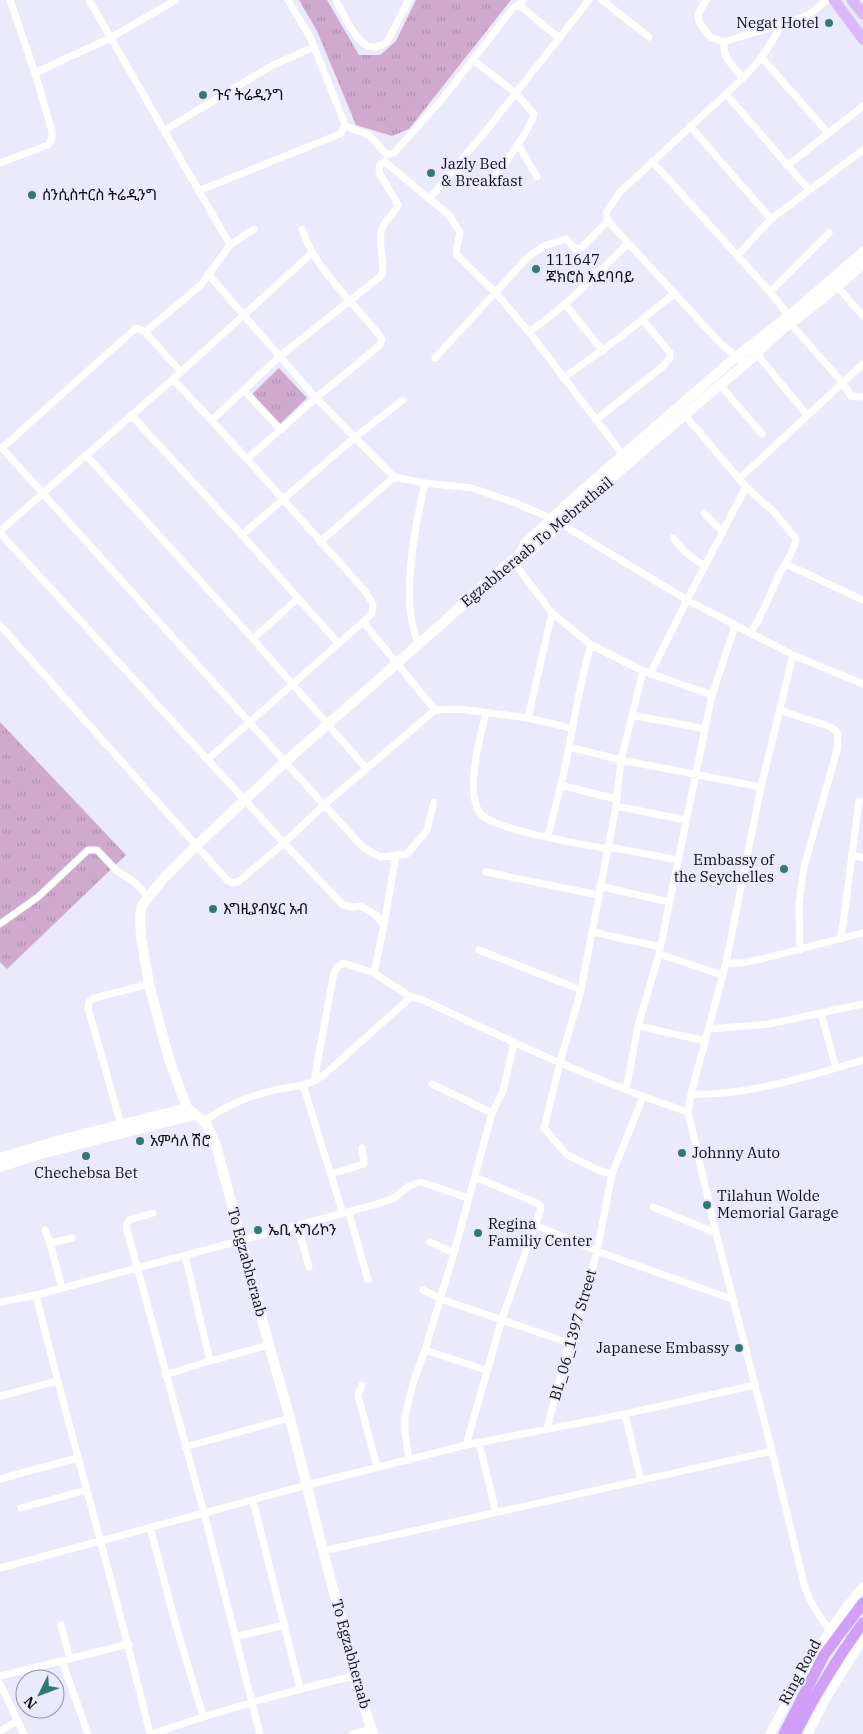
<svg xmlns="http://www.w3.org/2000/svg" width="863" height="1734" font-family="'IBM Plex Serif','Noto Sans Ethiopic',serif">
<defs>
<pattern id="grass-tufts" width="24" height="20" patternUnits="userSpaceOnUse" patternTransform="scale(1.25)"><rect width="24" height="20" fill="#d0aace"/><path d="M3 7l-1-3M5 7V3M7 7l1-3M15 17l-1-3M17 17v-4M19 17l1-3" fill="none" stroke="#b191b0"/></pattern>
</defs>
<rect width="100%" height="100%" fill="#ebeafd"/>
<path fill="url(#grass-tufts)" d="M299 0H327L359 55H380L396 41 416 0H511L409 129 392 136 356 125 317 31Z
M279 368 307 398 278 426 250 396Z
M0 722 126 855 7 969 0 962Z"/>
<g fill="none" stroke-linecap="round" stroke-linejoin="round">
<path stroke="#fff" stroke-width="7" d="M89 0 230 245
M336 0C342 12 357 46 372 47 377 48 382 45 387 42L409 0
M602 0 649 37
M706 0 698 14 699 22 710 37 724 42 801 18 811 13 827 0
M519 5 559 38
M724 42C722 57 734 68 743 78
M762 58 828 133
M35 73 110 38 176 0
M726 94 809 190
M345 126 369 135 387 155 394 153 443 98 513 8 519 5 523 0
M690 126 771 219
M165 130 271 66 314 47
M518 144 537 177
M652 161 770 292 789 316
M0 163 48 145 52 139V131L35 73 10 0
M787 166 863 106
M453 170C460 175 473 188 483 186 493 184 532 126 534 114L516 93 473 60
M198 191 340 134 345 126 344 122 311 39 288 0
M429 199 489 127 589 0
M737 256 771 219 863 150
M208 274 316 398 394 477 425 483 472 488 513 502 553 519 687 600 793 655 863 684
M837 286 863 316
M770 292 829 233
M565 304 603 351
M790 323 842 382 851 396 863 397
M145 332 201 285 230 245 254 229
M529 332C566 306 597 275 628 243
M756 353 807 415
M435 358 529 256 544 246 566 239C571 242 572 251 581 248L608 221
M745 364 721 344 608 221 606 213 619 193 743 78C759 62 771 46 781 25
M563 378 618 339 675 293
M173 379 247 459 365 591 373 604 372 613 363 622 208 759
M719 384 762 434
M244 390 281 430
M684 414 746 487 774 512 796 539C794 552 785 563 779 575 770 594 763 614 751 632
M131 415 242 535 338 643
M212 420 280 356 381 276 383 271C383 260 378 237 382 228 386 219 394 214 398 205L379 172C379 166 379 163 385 162L449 215 460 232 456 251 457 255 495 292 529 332 623 455
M596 420 662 367 670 358V353L643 320
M86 455 253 639 366 768
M247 459 316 398 380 345 382 339C355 302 317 274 302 229
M740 478 863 364
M704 513 723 532
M0 531 181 372 312 253
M0 533 284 843 324 805 2 448 136 328 145 332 181 372
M242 535 354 438 403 400
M673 538 684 551 705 567
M320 542 394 477
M512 560 552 613 591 645 643 671 712 695
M786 564 863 600
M363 622 435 710
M0 625 227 880 232 883 238 882 284 843 343 905 353 907 361 906 376 915 384 925 374 973
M253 639 297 599
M419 644C399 604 415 526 425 483
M650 674 687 600 746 487
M779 710 831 727 836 731 838 735 837 750 804 867 799 903 800 950
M486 713C480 736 464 795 481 814 494 830 583 844 607 849L615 848 678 860
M632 715 705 729
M528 718 552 613
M569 747 621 760 761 787
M560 785 616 799
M434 802 427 830 407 854 380 857 364 848 324 805 435 710 460 709 528 718 571 728
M616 806 686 820
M548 836C555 807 564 777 569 747 575 713 581 678 591 645
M852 855 863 858
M486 872 598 895
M599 886 669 902
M0 924 38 897 88 850H97L116 870 134 882 148 896
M384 925 396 856
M593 932 660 947
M841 939 859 801
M479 950 581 990 560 1063 544 1128 567 1155 603 1172 612 1174
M659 954 722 975
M726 963H742L761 959 863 933
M581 990 616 806 621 760 643 671
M821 1013 836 1068
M638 1026 706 1041
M709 1029 769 1024 863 1004
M314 1081 333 977 337 967 343 963 374 973 411 997
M432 1084 492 1113
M303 1085 314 1081 325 1074 411 997 423 1000C510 1041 597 1082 688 1112
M626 1090 638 1026 659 954 712 695 735 626
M691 1094C748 1096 809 1076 863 1060
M204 1121C238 1098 263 1091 303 1085L343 1214
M122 1128 88 1008 89 1002 94 998 149 984
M331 1174 364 1164 362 1148
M475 1177 539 1204 541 1208 535 1225
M653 1207 716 1233
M153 1213 129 1220 126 1226 204 1513 307 1485 466 1445 625 1414 755 1385 716 1233 688 1112 691 1094 726 963 761 787 793 655
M349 1213 368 1280
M298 1227 309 1267
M45 1230 50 1243
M430 1242 454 1253
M185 1255 210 1361
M62 1288 50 1243 72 1238
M423 1290 441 1299 569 1343
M0 1302 36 1295
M425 1350 486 1370
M165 1375 210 1361 269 1345
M362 1385 358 1395 360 1403 377 1467
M0 1396 57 1381
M625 1414 641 1481
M547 1429 569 1343 585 1297 597 1251 612 1174 643 1097
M479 1442 496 1513
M466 1445 502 1319 535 1225 597 1251 734 1300
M185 1447 290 1418
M772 1451 805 1588C814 1611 826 1630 847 1644
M409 1460 405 1433V1416L413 1383 425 1350 454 1253 492 1113 503 1091 514 1043
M0 1479 77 1458
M253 1501 300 1689
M21 1508 86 1490
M150 1527 175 1622 203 1716
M323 1551 772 1451 755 1385
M0 1568 204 1513 260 1734
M61 1625 70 1659
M235 1637 285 1625
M62 1661 88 1734
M0 1676 129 1644
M0 1684 24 1734
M0 1731 17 1721
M150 1734C115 1587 72 1442 36 1295L374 1205 394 1198 409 1186 421 1182 468 1198
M152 1734C218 1711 286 1692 354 1676
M353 1734 372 1729"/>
<path stroke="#fff" stroke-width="9" d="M770 1734C797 1682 825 1631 863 1587
M808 1734 824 1702 863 1639"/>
<path stroke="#fff" stroke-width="10" d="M520 554 525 544 578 494 737 356 789 316 863 252
M0 1158 67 1138 187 1108
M0 1167 37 1155 194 1115
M373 1734 354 1676 348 1645 323 1551 290 1418 269 1345 216 1145 208 1127 204 1121 187 1108 169 1059 149 984 141 937 140 915 143 904 164 878 196 846 285 762 446 620 491 578 520 554 531 551C600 487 672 425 744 365 759 352 773 336 789 324 814 306 839 285 863 264"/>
<path stroke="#dcb8fa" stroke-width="11" d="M834 0 863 39
M852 0 863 14"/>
<path stroke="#d0a0f8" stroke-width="11" d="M784 1734 824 1655 863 1603
M795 1734C815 1695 837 1658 863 1623"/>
</g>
<g fill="#317973" stroke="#ebeafd" stroke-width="2">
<circle cx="829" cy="23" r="5"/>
<circle cx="203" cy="95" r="5"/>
<circle cx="431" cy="173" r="5"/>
<circle cx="32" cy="195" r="5"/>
<circle cx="536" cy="269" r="5"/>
<circle cx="784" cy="869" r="5"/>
<circle cx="213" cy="909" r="5"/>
<circle cx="140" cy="1141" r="5"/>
<circle cx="682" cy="1153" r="5"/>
<circle cx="86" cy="1156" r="5"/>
<circle cx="707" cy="1205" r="5"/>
<circle cx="258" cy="1230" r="5"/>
<circle cx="478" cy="1233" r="5"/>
<circle cx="739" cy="1348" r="5"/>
</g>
<g text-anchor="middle" stroke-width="4" stroke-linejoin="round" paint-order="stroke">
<g font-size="15" fill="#0e0e14" stroke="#ebeafd" text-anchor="start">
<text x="819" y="28" text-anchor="end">Negat Hotel</text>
<text x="213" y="100">ጉና ትሬዲንግ</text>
<text x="441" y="169">Jazly Bed<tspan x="441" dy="17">&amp; Breakfast</tspan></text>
<text x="42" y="200">ሰንሲስተርስ ትሬዲንግ</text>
<text x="546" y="265">111647<tspan x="546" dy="17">ጃክሮስ አደባባይ</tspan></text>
<text x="774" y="865" text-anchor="end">Embassy of<tspan x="774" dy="17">the Seychelles</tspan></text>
<text x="223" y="914">እግዚያብሄር አብ</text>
<text x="150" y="1146">አምሳለ ሽሮ</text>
<text x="692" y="1158">Johnny Auto</text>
<text x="86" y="1178" text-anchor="middle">Chechebsa Bet</text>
<text x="717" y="1201">Tilahun Wolde<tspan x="717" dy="17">Memorial Garage</tspan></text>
<text x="488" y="1229">Regina<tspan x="488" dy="17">Familiy Center</tspan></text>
<text x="268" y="1235">ኤቢ ኣግሪኮን</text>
<text x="729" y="1353" text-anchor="end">Japanese Embassy</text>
</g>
<g font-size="15" fill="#0e0e14" stroke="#ebeafd">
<text transform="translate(537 542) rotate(-40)" y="5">Egzabheraab To Mebrathail</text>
<text transform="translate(247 1262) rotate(75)" y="5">To Egzabheraab</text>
<text transform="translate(573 1335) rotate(-74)" y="5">BL_06_1397 Street</text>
<text transform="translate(351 1654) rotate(75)" y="5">To Egzabheraab</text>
<text transform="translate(800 1672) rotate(-62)" y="5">Ring Road</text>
</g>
</g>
<g transform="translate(40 1694) rotate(228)"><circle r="24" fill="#ebeafd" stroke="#9392a0"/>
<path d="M0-4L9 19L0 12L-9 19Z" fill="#317973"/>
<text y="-8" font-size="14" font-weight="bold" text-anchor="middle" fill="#0e0e14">N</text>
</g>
</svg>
